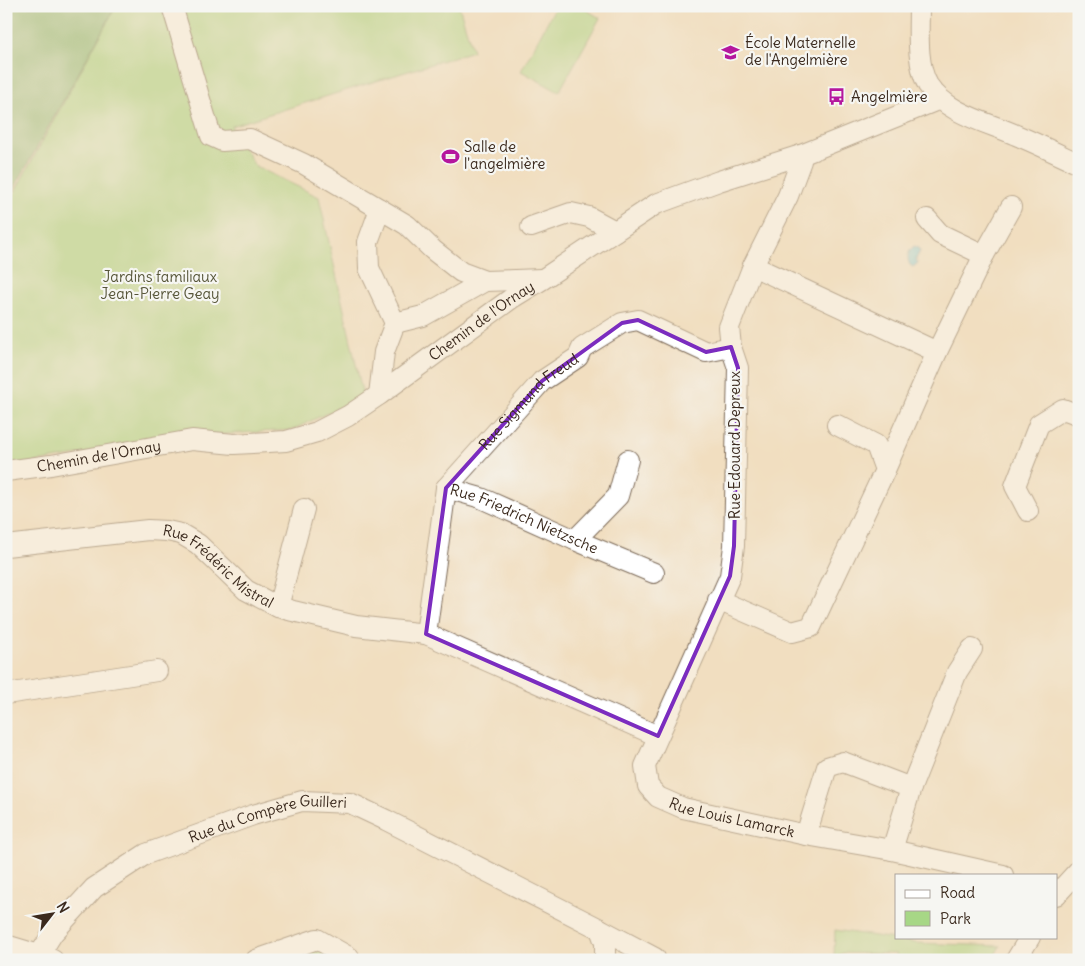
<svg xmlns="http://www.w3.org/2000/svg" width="1085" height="966" font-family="Delius,sans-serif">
<rect width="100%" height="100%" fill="#f6f6f2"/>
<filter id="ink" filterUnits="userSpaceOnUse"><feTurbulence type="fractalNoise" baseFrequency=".02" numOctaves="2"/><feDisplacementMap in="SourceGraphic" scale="10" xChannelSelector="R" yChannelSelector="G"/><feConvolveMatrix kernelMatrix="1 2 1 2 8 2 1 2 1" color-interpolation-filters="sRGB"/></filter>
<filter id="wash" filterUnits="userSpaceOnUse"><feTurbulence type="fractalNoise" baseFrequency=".0096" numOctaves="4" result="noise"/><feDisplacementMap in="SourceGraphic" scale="20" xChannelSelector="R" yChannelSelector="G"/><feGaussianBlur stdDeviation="1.12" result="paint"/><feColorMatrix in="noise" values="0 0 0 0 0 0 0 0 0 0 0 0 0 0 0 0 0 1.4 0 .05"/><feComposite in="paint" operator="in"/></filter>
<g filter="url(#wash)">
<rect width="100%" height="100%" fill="#f1dec0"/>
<path fill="#a7d786" stroke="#718052" d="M116 6H159L199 72 180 6H459L473 51 231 126 255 166 319 197 363 396 292 430 192 436 6 467V208Z
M556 6H580L600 18 559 92 521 71Z
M835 930 888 938 915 943 1000 946 992 960H897L896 954 842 953 834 958Z
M312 948 338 960H280Z"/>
<path fill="#85b873" stroke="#607148" d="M6 6H116L6 203Z"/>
<path fill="#59c0d7" stroke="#4a757a" d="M914 246 918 248 920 251 916 259 918 263 913 267 910 265C906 258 908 251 914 246Z"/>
</g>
<g filter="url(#ink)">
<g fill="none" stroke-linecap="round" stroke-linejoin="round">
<defs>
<g id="minor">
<path d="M172 6 211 136 222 141 250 139 304 164 407 225 433 250 461 272 485 281 541 279"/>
<path d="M919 6C919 29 916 65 928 85 947 114 987 122 1016 135 1038 144 1058 154 1079 164"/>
<path id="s1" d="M801 155V161L788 196 753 266 729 327 731 347 738 368 734 546 730 576 645 766 648 786 658 797 683 808 806 835 892 850 1003 875"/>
<path d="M927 219 940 234 984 255"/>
<path d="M531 227 571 213 589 217 615 231"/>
<path d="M753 266 937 352 885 470"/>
<path d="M395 323 423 316 485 281"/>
<path d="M937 352 984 255 1011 207"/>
<path d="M379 395 384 352 395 323 369 268 368 242 380 209"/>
<path id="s2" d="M6 471 51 465 192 440 234 444 286 441 317 432 348 416 379 395 512 298 543 279 656 204 719 181 801 155 940 99"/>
<path id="s3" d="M446 488 517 409 542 381 578 357 582 348 622 323 638 320 706 352 731 347"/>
<path id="s4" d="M446 488 481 498 575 540 654 573"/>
<path d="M1028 511 1015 486 1039 424 1063 409 1079 415"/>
<path d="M575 540 618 496 628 460"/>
<path id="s5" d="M6 546 148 530 167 531 181 534 198 544 246 590 278 607 293 611 356 626 426 634 658 736"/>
<path d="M718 600 792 632 811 627 885 470 876 445 837 425"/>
<path d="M278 607 304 509"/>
<path d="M426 634 446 488"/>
<path d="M6 694 157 671"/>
<path d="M911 788 957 672 972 649"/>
<path d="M806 835 827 767 843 762 911 788 892 850"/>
<path d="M1056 895 1079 870"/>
<path d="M600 929 605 943V960"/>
<path d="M6 945 39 955 53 960"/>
<path id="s6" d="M34 960 43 949 53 933 94 888 146 854 253 815 302 801 350 803 386 820 600 929 655 958"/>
<path d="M256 960 317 939 349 957V960"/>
<path d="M1016 960 1030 937"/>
</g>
</defs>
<use href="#minor" stroke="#7b6957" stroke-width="22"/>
<use href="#minor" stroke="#fff" stroke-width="20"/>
</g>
</g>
<path d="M0 0H1085V966H0ZM638 320 706 352 731 347 738 368 734 546 730 576 658 736 426 634 446 488 542 381 622 323Z" fill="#f1dec0" fill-opacity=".55" fill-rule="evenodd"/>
<path fill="none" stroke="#7b2cbf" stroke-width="4" stroke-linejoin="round" d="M638 320 706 352 731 347 738 368 734 546 730 576 658 736 426 634 446 488 542 381 622 323Z"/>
<defs>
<symbol id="school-bare" viewBox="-9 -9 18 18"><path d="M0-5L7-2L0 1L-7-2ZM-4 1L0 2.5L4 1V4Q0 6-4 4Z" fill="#b5179e" stroke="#f6f6f2" stroke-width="2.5" paint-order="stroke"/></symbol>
<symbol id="bus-bare" viewBox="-9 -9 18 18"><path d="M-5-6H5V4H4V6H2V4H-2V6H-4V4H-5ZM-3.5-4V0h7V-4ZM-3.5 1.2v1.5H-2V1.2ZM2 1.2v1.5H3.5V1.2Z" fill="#b5179e" stroke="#f6f6f2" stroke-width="2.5" paint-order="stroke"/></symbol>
<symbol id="stadium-bare" viewBox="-9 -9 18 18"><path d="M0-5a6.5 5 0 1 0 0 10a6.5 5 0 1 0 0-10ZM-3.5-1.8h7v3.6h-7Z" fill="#b5179e" stroke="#f6f6f2" stroke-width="2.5" paint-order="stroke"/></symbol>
</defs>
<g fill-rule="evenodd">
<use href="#school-bare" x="718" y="40" width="25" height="25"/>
<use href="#bus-bare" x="824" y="84" width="25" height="25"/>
<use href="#stadium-bare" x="438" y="144" width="25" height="25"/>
</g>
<g text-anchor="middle" stroke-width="4.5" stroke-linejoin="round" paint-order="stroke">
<g font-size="15" fill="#3b2a1e" stroke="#f6f6f2" text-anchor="start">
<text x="745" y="48">École Maternelle<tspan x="745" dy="17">de l'Angelmière</tspan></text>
<text x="851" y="102">Angelmière</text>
<text x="464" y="152">Salle de<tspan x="464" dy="17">l'angelmière</tspan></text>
</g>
<g font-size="15" fill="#565538" stroke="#f6f6f2">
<text x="160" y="282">Jardins familiaux<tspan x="160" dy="17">Jean-Pierre Geay</tspan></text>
</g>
<g font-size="15" fill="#3b2a1e" stroke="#f6f6f2">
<text dy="5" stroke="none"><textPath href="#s2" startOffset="514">Chemin de l'Ornay</textPath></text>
<text dy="5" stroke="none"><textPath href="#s3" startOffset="120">Rue Sigmund Freud</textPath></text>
<text transform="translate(735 445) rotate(-90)" y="5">Rue Edouard Depreux</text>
<text dy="5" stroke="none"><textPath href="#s2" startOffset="94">Chemin de l'Ornay</textPath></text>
<text dy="5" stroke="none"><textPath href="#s4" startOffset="84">Rue Friedrich Nietzsche</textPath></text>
<text dy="5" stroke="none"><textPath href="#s5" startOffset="225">Rue Frédéric Mistral</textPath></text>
<text dy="5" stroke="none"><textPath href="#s1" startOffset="758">Rue Louis Lamarck</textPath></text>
<text dy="5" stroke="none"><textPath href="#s6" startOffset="284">Rue du Compère Guilleri</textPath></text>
</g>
</g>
<rect width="1085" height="966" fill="none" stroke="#f6f6f2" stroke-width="25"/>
<rect x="895" y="874" width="162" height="65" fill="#f6f6f2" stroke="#aba49d"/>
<rect x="905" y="890" width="25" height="8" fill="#ffffff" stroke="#aba49d"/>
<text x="940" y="898" font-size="15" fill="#3b2a1e">Road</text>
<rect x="905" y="911" width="25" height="15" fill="#a7d786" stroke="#aba49d"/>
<text x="940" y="924" font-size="15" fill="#3b2a1e">Park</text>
<g transform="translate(52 914) rotate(59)" stroke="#f6f6f2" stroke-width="4" paint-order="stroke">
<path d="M0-4L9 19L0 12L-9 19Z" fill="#3b2a1e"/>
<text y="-8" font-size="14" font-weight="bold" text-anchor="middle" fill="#3b2a1e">N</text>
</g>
</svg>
